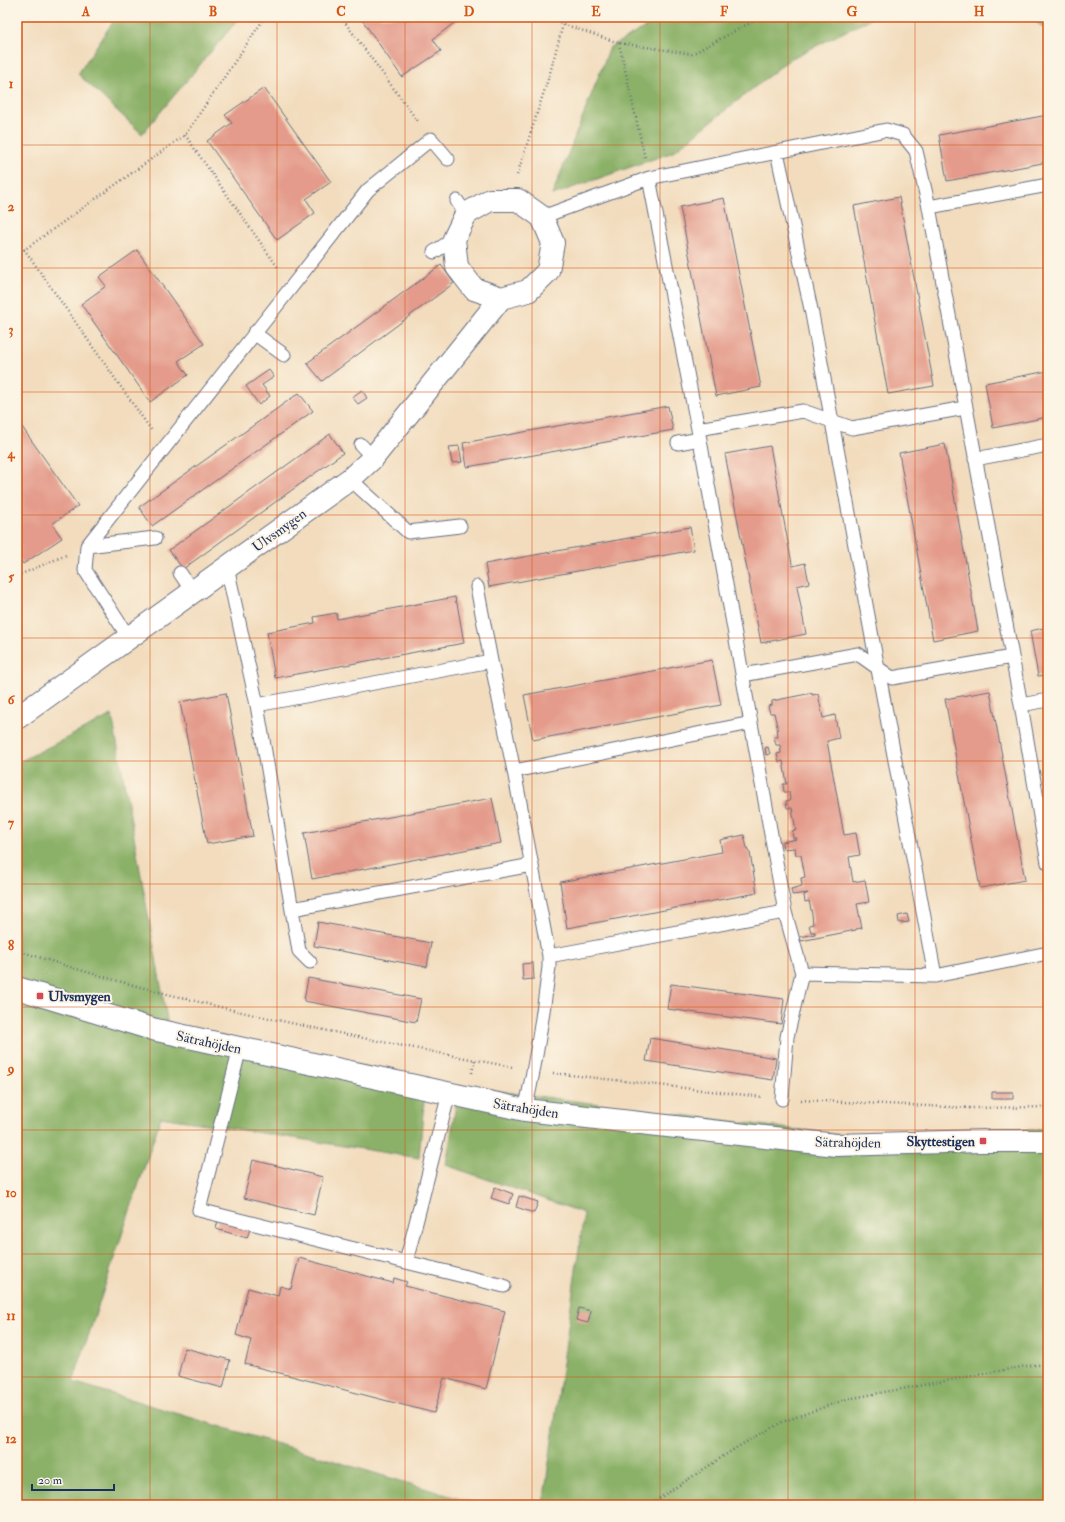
<svg xmlns="http://www.w3.org/2000/svg" width="1065" height="1522" font-family="'IM FELL Double Pica',serif">
<rect width="100%" height="100%" fill="#fcf5e5"/>
<filter id="ink" filterUnits="userSpaceOnUse"><feTurbulence type="fractalNoise" baseFrequency=".025" numOctaves="2"/><feDisplacementMap in="SourceGraphic" scale="8" xChannelSelector="R" yChannelSelector="G"/><feConvolveMatrix kernelMatrix="1 2 1 2 8 2 1 2 1" color-interpolation-filters="sRGB"/></filter>
<filter id="wash" filterUnits="userSpaceOnUse"><feTurbulence type="fractalNoise" baseFrequency=".012" numOctaves="4" result="noise"/><feDisplacementMap in="SourceGraphic" scale="16" xChannelSelector="R" yChannelSelector="G"/><feGaussianBlur stdDeviation="0.9" result="paint"/><feColorMatrix in="noise" values="0 0 0 0 0 0 0 0 0 0 0 0 0 0 0 0 0 1.4 0 .05"/><feComposite in="paint" operator="in"/></filter>
<g filter="url(#wash)">
<rect width="100%" height="100%" fill="#f2dcbd"/>
<path fill="#8bb167" stroke="#537062" d="M116 17H240L142 134 78 74Z
M664 17H874L790 59 673 152 552 195 610 47Z
M1029 17H1048V31Z
M112 715 168 1025 426 1079 419 1158 161 1117 73 1382 480 1505H17V763Z
M459 1086 844 1136 1048 1129V1505H543L584 1213 446 1165Z"/>
<g id="blocks">
<path fill="#e49b8b" d="M360 17H456L458 20 433 39 441 51 402 77Z
M264 88 331 182 306 199 315 213 277 240 207 141 232 123 225 115Z
M1048 115V162L947 181 939 135Z
M899 197 934 386 888 394 854 206Z
M724 198 761 387 716 396 680 207Z
M137 250 204 344 178 361 188 375 150 402 81 304 106 286 99 277Z
M441 265 454 283 322 381 307 363Z
M269 370 274 377 262 385 270 396 259 405 246 386Z
M1048 371V417L993 428 985 383Z
M362 390 367 398 358 404 352 397Z
M299 393 313 411 152 526 139 507Z
M668 406 673 430 467 467 463 443Z
M17 420 78 506 52 524 62 538 23 564 17 555Z
M330 434 343 453 183 569 169 550Z
M945 444 978 631 933 640 899 453Z
M459 446 462 462 452 463 449 447Z
M770 446 792 564 793 566 805 563 809 583 797 586 806 634 761 643 725 454Z
M690 527 694 550 489 587 485 564Z
M455 597 456 603H457L464 643 275 678 267 632 315 623 314 617 336 613 337 619Z
M1048 627V675L1038 676 1030 631Z
M712 660 721 705 533 740 524 695Z
M990 691 1025 880 980 888 945 699Z
M226 693 253 836 207 844 180 702Z
M812 693V695L818 694 823 718 835 715 839 738 827 741 844 835 856 833 860 855 849 857 853 882 865 880 869 902 857 904 862 928 856 929V930L801 941 800 937 815 934V932H811L809 925 813 924 812 914 809 901 805 902 804 895 808 893 792 895V893L791 889 802 886 801 878 805 877 801 855H796L795 848 783 849 782 842 797 839V838H793L792 831 796 830 792 808H787L786 801 790 800 789 792H784L783 784H787L785 773 783 761 779 762 777 754 781 753 780 745H776L774 737H778L777 726 774 713H770L768 706 772 705V701Z
M768 747 770 754 766 755 765 748Z
M492 798 501 843 312 879 304 833Z
M744 835 747 848 750 853 757 893 567 928 560 882 722 852 720 840Z
M907 914 909 922 899 923 898 916Z
M318 922 431 943 427 967 314 946Z
M533 963 534 979 523 980 522 964Z
M308 978 421 999 416 1022 304 1001Z
M671 984 784 999 781 1024 667 1009Z
M650 1038 776 1058 773 1080 646 1061Z
M992 1092H1013V1099H992Z
M253 1160 323 1177 314 1215 244 1198Z
M495 1187 513 1194 509 1204 491 1198Z
M519 1196 538 1202 534 1213 516 1207Z
M218 1220 250 1229 247 1238 216 1229Z
M299 1258 393 1283 394 1278 407 1282 405 1286 505 1311 486 1389 444 1378 434 1413 245 1364 251 1340 236 1335 248 1288 278 1296 280 1286 291 1289Z
M579 1308 591 1311 588 1323 576 1320Z
M185 1348 230 1360 223 1388 178 1376Z"/>
</g>
</g>
<g filter="url(#ink)">
<use href="#blocks" fill-opacity="0" stroke="#666c7f" stroke-width="1"/>
<g fill="none" stroke-linecap="round" stroke-linejoin="round">
<defs>
<path id="lane" d="M777 152 812 314 935 976
M457 201 466 214
M929 207 1021 705 1048 863
M542 217 649 178
M434 252 454 239
M254 333 284 355
M698 429 803 411 852 428 965 408
M678 443 700 439
M361 445 373 458
M975 459 1048 445
M350 479 408 532 460 526
M87 546 155 538
M227 567 257 705 299 951 310 962
M180 573 193 592
M477 587 491 661 514 771 549 956V967C543 1015 536 1063 525 1110
M129 638 85 570 87 546 368 190 431 139 448 159
M743 675 858 654 892 678 1012 657
M257 705 491 661
M1021 705 1048 700
M514 771 751 723
M292 909 532 865
M549 956 785 912
M802 973 935 976 1048 953
M240 1048 199 1210 406 1262 449 1093
M782 1099 787 1037 802 973 785 912 698 429 649 178 886 130 903 135 916 151 929 207 1048 185
M406 1262 504 1286"/>
<path id="street" d="M17 718 350 479 373 458 501 298 528 291 548 271 553 243 542 217 518 200H490L466 214 454 239 457 267 474 289 501 298"/>
<path id="secondary" d="M17 988 152 1029 525 1110 836 1145 983 1141H1048"/>
</defs>
<use href="#lane" stroke="#666c7f" stroke-width="15"/>
<use href="#street" stroke="#666c7f" stroke-width="24"/>
<use href="#secondary" stroke="#666c7f" stroke-width="24"/>
<path stroke="#666c7f" stroke-width="2.5" stroke-dasharray="1 3" stroke-linecap="butt" d="M341 17 419 123
M549 17 563 24 619 43 692 54 761 17
M17 22 23 17
M619 43 645 158
M185 135 279 269
M517 175 550 73 565 17
M24 249 152 431
M17 255 185 135 265 17
M17 576 66 555
M17 950C178 1004 346 1035 512 1067
M472 1073 475 1059
M553 1073 763 1097
M801 1100 970 1108 1048 1107
M649 1505 739 1446 782 1422 847 1399 1026 1366 1048 1364"/>
<use href="#lane" stroke="#fff" stroke-width="13"/>
<use href="#street" stroke="#fff" stroke-width="22"/>
<use href="#secondary" stroke="#fff" stroke-width="22"/>
</g>
</g>
<path fill="none" stroke="#d45514" stroke-width="1" stroke-opacity="0.55" d="M150 17V1505M277 17V1505M405 17V1505M532 17V1505M660 17V1505M788 17V1505M915 17V1505M17 145H1048M17 268H1048M17 392H1048M17 515H1048M17 638H1048M17 761H1048M17 884H1048M17 1007H1048M17 1130H1048M17 1254H1048M17 1377H1048"/>
<g fill="#d1495b" stroke="#fcf5e5" stroke-width="1.5">
<rect x="36" y="992" width="8" height="8" rx="2"/>
<rect x="979" y="1137" width="8" height="8" rx="2"/>
</g>
<g text-anchor="middle" stroke-width="4" stroke-linejoin="round" paint-order="stroke">
<g font-size="14" fill="#1b2f5e" stroke="#fcf5e5">
<text transform="translate(279 530) rotate(-36)" y="5">Ulvsmygen</text>
<text transform="translate(209 1042) rotate(12)" y="5">Sätrahöjden</text>
<text transform="translate(526 1108) rotate(9)" y="5">Sätrahöjden</text>
<text transform="translate(848 1142) rotate(1)" y="5">Sätrahöjden</text>
</g>
<g font-size="14" font-weight="bold" fill="#1b2f5e" stroke="#fcf5e5" text-anchor="start">
<text x="48" y="1001">Ulvsmygen</text>
<text x="975" y="1146" text-anchor="end">Skyttestigen</text>
</g>
</g>
<rect width="1065" height="1522" fill="none" stroke="#fcf5e5" stroke-width="44"/>
<path d="M32 1484v6h82v-6" fill="none" stroke="#1b2f5e" stroke-width="2"/>
<text x="38" y="1484" font-size="12" fill="#1b2f5e" stroke="#fcf5e5" stroke-width="3" paint-order="stroke">20 m</text>
<rect x="22" y="22" width="1021" height="1478" fill="none" stroke="#d45514" stroke-width="1.5"/>
<g font-size="13" text-anchor="middle" font-weight="bold" fill="#d45514">
<text x="86" y="16">A</text>
<text x="213" y="16">B</text>
<text x="341" y="16">C</text>
<text x="469" y="16">D</text>
<text x="596" y="16">E</text>
<text x="724" y="16">F</text>
<text x="852" y="16">G</text>
<text x="979" y="16">H</text>
<text x="11" y="88">1</text>
<text x="11" y="211">2</text>
<text x="11" y="334">3</text>
<text x="11" y="458">4</text>
<text x="11" y="581">5</text>
<text x="11" y="704">6</text>
<text x="11" y="827">7</text>
<text x="11" y="950">8</text>
<text x="11" y="1073">9</text>
<text x="11" y="1197">10</text>
<text x="11" y="1320">11</text>
<text x="11" y="1443">12</text>
</g>
</svg>
